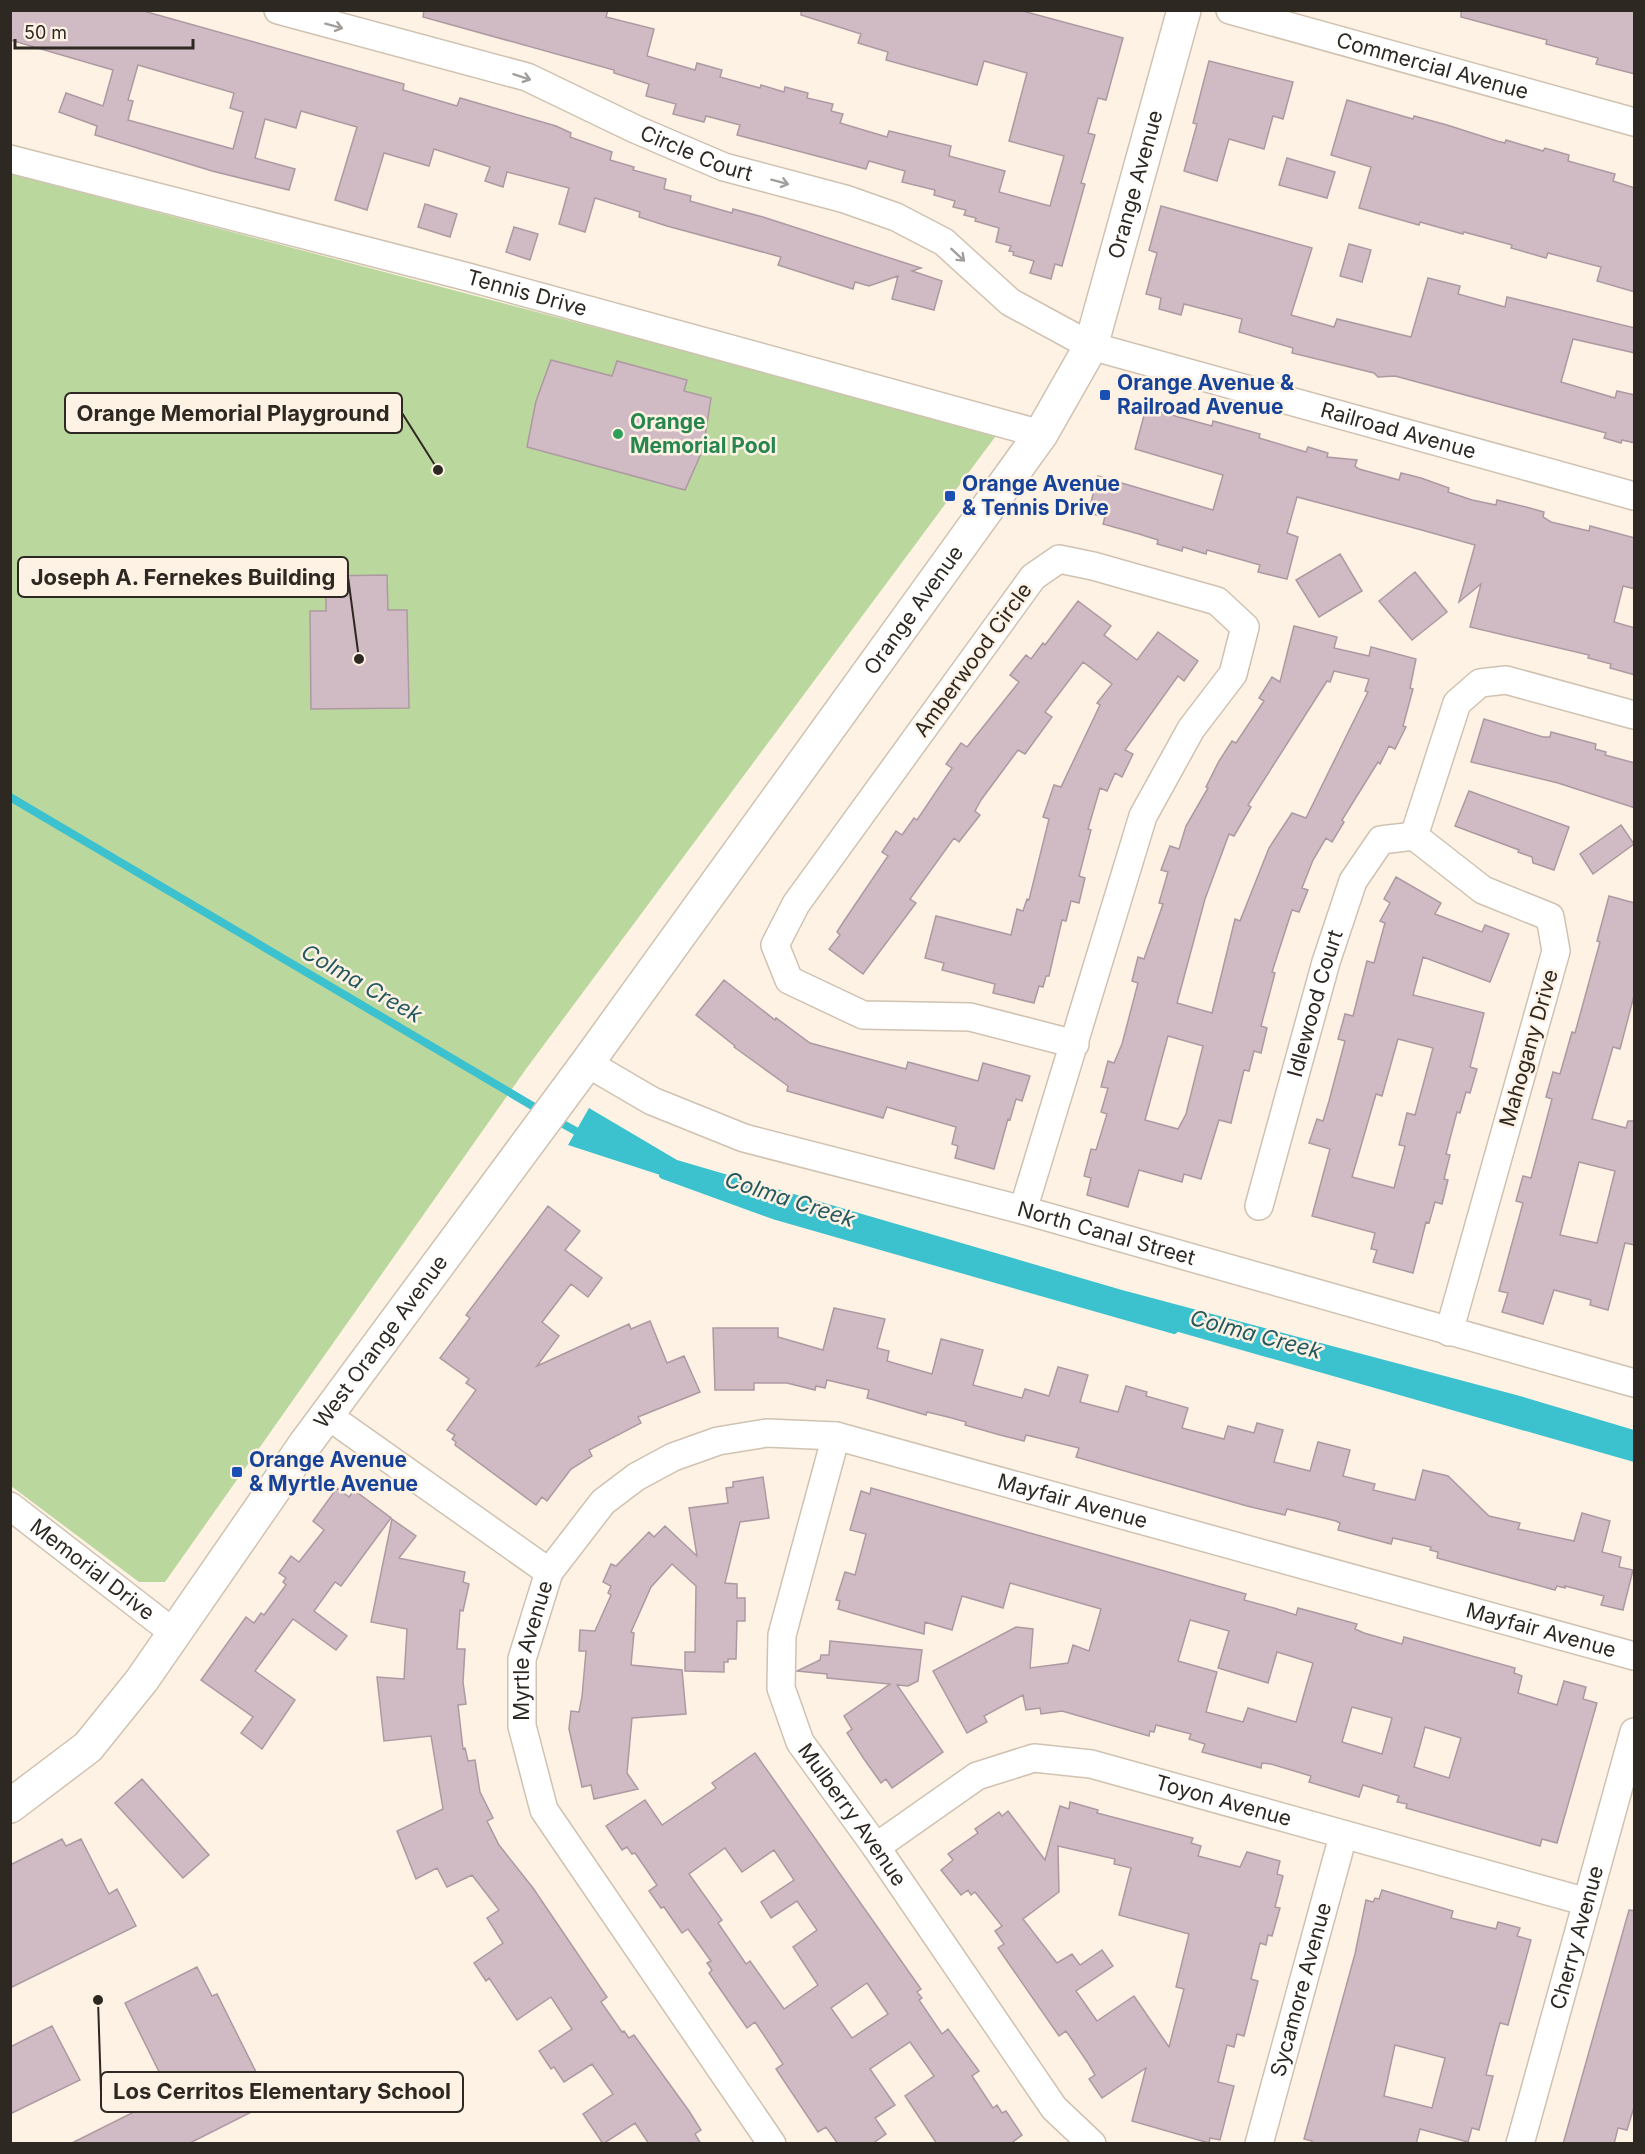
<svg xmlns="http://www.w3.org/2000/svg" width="1645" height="2154" font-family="Inter,sans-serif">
<rect width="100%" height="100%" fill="#fdf2e4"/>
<path fill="#bad79e" d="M11 174 998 433 526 1069 165 1582H139L11 1486Z"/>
<path fill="#3cc1ce" d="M589 1108 677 1160 1122 1290 1520 1396 1634 1430V1462L881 1247 568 1145Z"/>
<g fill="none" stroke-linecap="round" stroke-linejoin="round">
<path stroke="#3cc1ce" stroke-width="8" d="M10 797 541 1111
M554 1119 583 1135
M663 1175 776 1216 1174 1330"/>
</g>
<path fill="#d0bac3" stroke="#ae99a2" stroke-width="1.5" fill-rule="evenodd" d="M10 10H140L404 84 403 90 457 106 460 98 556 126 571 133 570 137 612 152 610 160 634 167 633 170 666 179 664 189 691 196 690 201 732 213 733 209 763 217 921 268 912 271 942 281 934 310 892 299 898 276 869 286 855 282 853 289 778 265 781 257 667 226 639 217 640 212 595 198 585 232 559 224 569 188 507 172 503 187 485 181 490 167 434 149 429 166 384 153 367 210 335 200 357 127 301 111 296 128 265 119 255 158 295 169 289 190 212 171 95 135 97 126 59 112 66 93 103 106 113 70 10 40ZM138 65 234 93 230 108 243 112 233 149 128 120 133 101 128 100Z
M424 10H608L606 17 654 29 647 56 695 70 697 63 722 70 720 77 760 88 761 85 784 92 785 87 808 93 807 98 833 104 831 111 843 114 840 123 887 137 889 131 951 146 949 156 1005 171 999 192 1050 206 1064 156 1009 141 1027 73 984 61 977 85 886 60 888 52 858 43 861 34 801 15V10H1019L1123 38 1106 100 1098 98 1088 133 1095 135 1081 183 1085 184 1062 266 1055 264 1051 279 1030 273 1034 261 1013 255 1014 252 1009 251 1011 246 996 242 999 228 975 221 976 218 964 215 966 210 953 207 955 201 934 195 935 190 902 182 905 171 869 161 866 169 737 135 740 125 706 116 704 122 673 114 676 104 646 96 649 84 614 73V70L423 17Z
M1461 10H1635V74L1596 64 1598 58 1546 44 1547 40 1461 17Z
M1209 61 1293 82 1283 119 1273 116 1264 149 1229 139 1217 181 1184 171 1197 124 1193 123Z
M1347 100 1413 119 1414 116 1447 125 1497 141 1505 143 1506 140 1543 151 1545 148 1569 155 1568 161 1615 174 1613 181 1635 188V292L1597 281 1601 267 1548 253 1546 258 1511 248 1512 245 1464 232 1463 234 1420 222 1419 225 1359 208 1371 167 1331 155Z
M1287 158 1335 172 1327 198 1279 185Z
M425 204 457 214 450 237 418 227Z
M1161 206 1312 248 1291 315 1334 327 1337 319 1411 337 1428 278 1460 286 1458 294 1505 307 1507 297 1635 328V353L1573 339 1561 382 1615 398 1617 391 1635 395V443L1622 440 1621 443 1604 438 1606 433 1395 376 1378 377 1374 373 1292 353 1293 348 1239 332 1242 319 1184 304 1181 315 1159 309 1161 298 1146 294 1157 253 1149 250Z
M514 227 538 234 530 260 506 252Z
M1349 244 1371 250 1362 282 1340 276Z
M551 360 612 376 617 361 687 380 684 391 711 398 703 449 685 490 527 447 536 401Z
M1146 408 1212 426 1213 421 1260 434 1259 438 1306 452 1308 447 1328 453 1327 457 1357 460 1355 466 1359 469 1399 480 1401 473 1421 478 1449 488 1448 492 1472 500 1496 505 1497 500 1526 507 1544 512 1543 517 1551 522 1589 531 1590 526 1635 538V589L1623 586 1614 622 1635 628V675L1610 668 1611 664 1588 658 1589 655 1470 627 1481 584 1459 602 1475 545 1418 529 1297 497 1287 533 1298 537 1287 579 1258 572 1260 565 1207 550 1206 554 1183 547 1182 551 1157 544 1158 540 1139 534 1103 524 1105 517 1088 513 1098 476 1213 510 1223 475 1135 449Z
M1340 554 1362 591 1319 617 1296 580Z
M1415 572 1447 612 1412 640 1379 601Z
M387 575 388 610H407L409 708 311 709 310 611H326V576Z
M1078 601 1111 626 1104 635 1137 660 1158 632 1198 661 1184 681 1178 676 1125 750 1133 754 1122 777 1115 773 1107 791 1100 788 1088 829 1091 830 1079 876 1085 878 1079 903 1071 901 1066 921 1062 920 1049 976H1046L1043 987 1039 986 1034 1003 993 993 995 984 942 970 944 963 925 958 936 916 1011 935 1017 909 1023 911 1027 899 1029 900 1049 819 1043 817 1054 785 1061 787 1100 705 1097 703 1112 684 1083 662 1045 712 1052 717 1025 754 1018 750 981 800 975 811 980 815 959 842 954 838 910 899 916 903 863 974 829 949 840 935 837 932 844 921 888 856 882 852 896 831 902 835 914 818 917 820 952 768 946 764 961 743 967 747 1019 682 1010 675 1026 655 1031 659 1043 643 1045 645Z
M1294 626 1337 637 1334 648 1369 656 1371 647 1416 659 1410 688 1413 689 1403 726 1406 727 1395 749 1389 746 1380 764 1378 762 1342 820 1344 822 1332 842 1326 838 1313 860 1302 888 1308 890 1299 912 1292 910 1272 972 1275 973 1261 1026 1267 1028 1261 1053 1254 1051 1249 1071 1244 1070 1231 1123 1219 1120 1201 1179 1184 1174 1182 1182 1139 1170 1128 1207 1087 1195 1091 1178 1084 1176 1091 1149 1096 1150 1107 1114 1101 1112 1108 1088 1101 1087 1108 1061 1114 1063 1122 1044 1138 983 1132 981 1138 957 1144 959 1163 904 1159 903 1168 872 1161 870 1170 846 1179 849 1186 826 1208 788 1206 787 1219 761 1232 741 1236 743 1264 701 1259 698 1272 677 1280 682ZM1334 671 1369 679 1365 691 1368 692 1306 818 1292 813 1269 848 1240 921 1235 919 1212 1013 1177 1003 1205 899 1229 834 1234 836 1251 807 1248 805 1327 681 1330 682ZM1168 1036 1203 1046 1186 1114 1178 1129 1145 1120Z
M1484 719 1543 737H1550L1551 732 1596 744 1595 749 1606 752 1605 755 1635 763V808L1558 783 1471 762Z
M1469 791 1569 827 1554 870 1533 863 1532 857 1518 852 1519 850 1455 826Z
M1621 825 1634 844 1593 874 1580 854Z
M1396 877 1441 903 1435 914 1482 932 1485 925 1509 934 1490 982 1423 957 1413 995 1484 1013 1470 1067 1477 1069 1470 1093 1466 1092 1460 1113 1457 1112 1446 1154 1450 1155 1444 1179 1448 1180 1442 1204 1435 1202 1429 1223 1426 1222 1413 1273 1373 1262 1377 1250 1371 1249 1375 1233 1312 1216 1330 1149 1309 1143 1317 1119 1323 1121 1329 1101 1345 1041 1338 1039 1345 1014 1353 1016 1367 961 1374 963 1385 923 1380 921 1390 903 1384 899ZM1398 1039 1433 1048 1415 1115 1407 1113 1399 1145 1405 1146 1394 1188 1352 1177 1376 1094 1382 1096Z
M1609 896 1635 903V992L1620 1049 1613 1047 1592 1119 1626 1128 1628 1121H1635V1245L1625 1243 1608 1310 1590 1305 1591 1300 1554 1290 1543 1324 1502 1312 1508 1293 1499 1291 1523 1203 1516 1201 1523 1176 1531 1178 1552 1099 1546 1097 1553 1072 1560 1074 1572 1032 1575 1033 1600 942 1597 941ZM1579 1162 1615 1171 1597 1243 1560 1235Z
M724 980 775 1020 776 1018 810 1043 906 1069 908 1062 978 1081 983 1063 1030 1076 1022 1101 1016 1099 1010 1120 1008 1119 994 1169 955 1158 958 1146 952 1144 956 1127 887 1107 883 1118 787 1091 788 1086 734 1047 735 1046 696 1015Z
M548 1206 580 1231 565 1250 602 1278 588 1297 571 1284 542 1322 559 1336 537 1366 629 1324 631 1329 650 1321 667 1363 684 1356 700 1392 638 1417 641 1423 589 1450 592 1456 571 1469 547 1501 542 1497 536 1505 455 1445 456 1442 452 1439 455 1435 447 1430 476 1390 466 1383 469 1379 440 1358 470 1318 466 1315Z
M834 1308 885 1319 877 1348 889 1351 887 1361 932 1374 941 1339 983 1350 973 1385 1022 1398 1025 1389 1049 1396 1058 1367 1088 1375 1080 1402 1118 1412 1126 1386 1147 1392 1146 1396 1188 1408 1182 1428 1224 1439 1228 1426 1254 1433 1257 1423 1283 1430 1274 1462 1310 1471 1318 1442 1350 1450 1343 1476 1375 1484 1373 1490 1415 1500 1423 1470 1448 1476 1489 1516 1520 1523 1518 1529 1574 1541 1582 1513 1610 1521 1602 1552 1621 1557 1619 1567 1633 1570 1623 1610 1601 1605 1604 1596 1565 1586V1588L1557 1586 1555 1590 1437 1558 1438 1552 1430 1550 1431 1547 1393 1538 1391 1544 1338 1530 1340 1523 1336 1521 1287 1509 1285 1515 1247 1506 1076 1457 1079 1448 1026 1435 1024 1441 1000 1435 965 1425 966 1422 948 1417 927 1412 926 1415 867 1398 869 1390 827 1380 825 1388 816 1386 815 1390 787 1383H754V1390H715L713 1328H778V1337L823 1350Z
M763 1477 769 1518 740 1522 725 1583 737 1584V1598H745V1621H737L736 1659H728V1662H724V1672L685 1671V1652H695L696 1586 672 1564 651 1587 631 1632 634 1633 631 1665 682 1670 686 1714 632 1718 627 1773 638 1789 594 1799 591 1785 582 1787 569 1729 571 1711 579 1712 582 1697 586 1651H579L580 1630 595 1631 611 1595 608 1593 611 1586 603 1582 611 1564 616 1566 649 1532 654 1537 665 1526 697 1556 689 1508 728 1503 726 1488 733 1487V1482Z
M337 1488 349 1497 354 1490 391 1518 341 1586 335 1582 314 1611 347 1636 336 1650 293 1619 255 1671 295 1700 262 1749 241 1733 253 1717 201 1680 246 1617 254 1623 261 1613 264 1615 286 1585 283 1582 286 1578 279 1573 291 1556 299 1562 324 1530 313 1521Z
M871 1488 1246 1594 1244 1600 1274 1608 1296 1615 1298 1608 1357 1624 1355 1629 1364 1633 1402 1644 1404 1637 1515 1668 1514 1673 1522 1676 1518 1693 1557 1705 1564 1681 1586 1687 1583 1699 1597 1703 1557 1843 1542 1839 1540 1846 1406 1808 1407 1804 1397 1802 1399 1796 1363 1785 1359 1797 1309 1782 1311 1776 1271 1764 1262 1763 1261 1768 1202 1752 1205 1744 1189 1739 1191 1734 1156 1725 1154 1732 1150 1731 1149 1736 1062 1711 1041 1714 1040 1708 1026 1710 1023 1695 984 1716 987 1722 967 1733 933 1671 1016 1627 1033 1629 1030 1668 1068 1663 1073 1645 1089 1651 1101 1609 1010 1583 1003 1608 962 1596 952 1630 925 1622 924 1634 838 1609 840 1601 836 1600 845 1572 855 1575 866 1534 850 1530 861 1491 870 1494ZM1190 1620 1229 1631 1218 1668 1268 1683 1277 1652 1313 1663 1296 1722 1248 1708 1243 1722 1206 1712 1217 1672 1178 1661ZM1352 1707 1392 1718 1382 1754 1342 1742ZM1425 1727 1461 1738 1449 1778 1414 1767Z
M392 1519 416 1536 399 1558 465 1572 463 1582 469 1584 463 1611 460 1610 457 1649H465L463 1682 466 1704 458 1705 463 1749 465 1748 468 1761 475 1760 480 1792 493 1818 487 1821 499 1845 533 1888 607 1997 601 2002 622 2032 624 2031 629 2038 634 2035 689 2111 701 2130 695 2134 701 2144H649L635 2123 603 2144 583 2114 613 2094 592 2064 564 2082 554 2067 551 2069 539 2051 572 2029 551 1997 517 2020 489 1978 486 1981 474 1963 503 1943 487 1918 499 1910 472 1875 447 1887 437 1868 416 1879 397 1831 443 1809 431 1736 384 1741 377 1677 404 1679 407 1629 371 1622Z
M830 1641 922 1650 918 1681 908 1686 897 1685 943 1752 892 1788 886 1779 881 1783 864 1759 847 1733 852 1729 844 1716 890 1684 827 1678V1674L797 1671 820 1660 821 1655H829Z
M755 1753 921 1989 917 1992 922 1998 919 2000 942 2034 948 2029 979 2071 972 2076 993 2108 997 2105 1002 2113 1006 2111 1022 2135 1010 2144H937L905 2096 934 2076 910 2042 870 2069 895 2105 875 2118 886 2134 872 2144H838L826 2127 818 2132 776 2069 783 2064 755 2022 747 2028 709 1973 712 1970 707 1963 711 1961 688 1929 682 1933 664 1907 661 1908 649 1891 657 1885 635 1853 632 1854 627 1847 622 1850 606 1826 645 1800 662 1825 716 1788 712 1783ZM725 1848 742 1872 774 1850 794 1880 761 1902 771 1918 797 1901 817 1930 793 1947 818 1985 784 2009 750 1961 746 1964 718 1923 722 1920 689 1874ZM867 1983 888 2014 852 2038 831 2008Z
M142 1779 209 1855 183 1878 115 1803Z
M1070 1802 1098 1810 1097 1813 1193 1838 1191 1843 1201 1846 1198 1856 1240 1867 1247 1852 1280 1861 1277 1874 1283 1876 1275 1907 1280 1908 1272 1936 1268 1935 1266 1945 1260 1943 1251 1979 1258 1981 1244 2036 1237 2034 1234 2047 1227 2045 1218 2082 1234 2086 1220 2140 1210 2138 1209 2143 1132 2121 1146 2068 1102 2098 1089 2079 1095 2075 1088 2063 1066 2031 1059 2036 998 1948 1004 1944 995 1931 1002 1926 975 1892 971 1895 968 1890 961 1895 941 1870 953 1860 948 1854 978 1833 975 1829 999 1812 1002 1816 1008 1811 1045 1860 1060 1806 1069 1809ZM1058 1846 1115 1859 1114 1864 1131 1868 1119 1915 1189 1934 1176 1987 1184 1989 1169 2047 1134 1996 1097 2021 1076 1991 1113 1966 1102 1950 1080 1965 1072 1954 1057 1963 1023 1919 1059 1892Z
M62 1839 66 1846 81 1839 109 1894 117 1889 136 1926 10 1988V1865Z
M1382 1890 1453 1911 1451 1918 1496 1929 1498 1922 1520 1928 1517 1936 1531 1940 1508 2025 1500 2023 1496 2037 1486 2075 1493 2076 1479 2130 1472 2128 1468 2142 1420 2129 1416 2144H1311L1312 2141 1304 2139 1355 1954 1366 1900 1373 1902 1375 1898 1379 1899ZM1395 2045 1445 2058 1432 2108 1384 2096Z
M1629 1910 1635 1911V2104L1627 2130 1618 2128 1614 2144H1563Z
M197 1967 212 1996 217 1994 271 2102 188 2144H70L170 2094 125 2003Z
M52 2026 80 2080 10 2114V2047Z"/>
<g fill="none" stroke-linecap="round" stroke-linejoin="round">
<defs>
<g id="street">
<path id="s1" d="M278 10 527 77 635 129 724 167 845 199 896 217 944 242 1010 302 1091 346 1634 496"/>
<path id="s2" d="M1230 10 1634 122"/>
<path id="s3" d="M10 159 468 277 1041 434"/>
<path d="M1414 836 1483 890 1550 917 1556 951 1449 1332"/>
<path d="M1414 836 1457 703 1480 683 1506 680 1634 715"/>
<path id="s4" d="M587 1063 652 1101 744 1138 1023 1210 1634 1383"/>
<path id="s5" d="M1259 1206 1326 962 1353 881 1381 840 1414 836"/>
<path d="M1023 1210 1143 816 1191 729 1233 674 1245 627 1217 601 1093 566 1059 559 1033 577 796 904 775 945 789 980 863 1015 970 1017 1075 1044"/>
<path d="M327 1415 549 1572"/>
<path id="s6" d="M836 1436 782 1635 781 1688 800 1742 876 1847 1054 2108 1092 2144"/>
<path id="s7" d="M10 1506 174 1633"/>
<path id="s8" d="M876 1847 977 1776 1034 1758 1091 1764 1587 1902"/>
<path id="s9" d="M772 2144 544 1810 522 1726V1659L549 1572 603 1502 636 1477 673 1457 718 1441 767 1433 836 1436 1634 1656"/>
<path id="s10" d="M1259 2144 1343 1836"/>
<path id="s11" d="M1520 2144 1634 1732"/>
</g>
<g id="secondary">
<path id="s12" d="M10 1806 88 1747 142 1680 306 1443 587 1063 1041 434 1091 346 1184 10"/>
</g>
</defs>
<use href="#street" stroke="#d0c2b1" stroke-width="30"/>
<use href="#secondary" stroke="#d0c2b1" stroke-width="36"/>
<use href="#street" stroke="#fff" stroke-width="27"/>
<use href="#secondary" stroke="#fff" stroke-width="33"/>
</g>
<defs><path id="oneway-shaft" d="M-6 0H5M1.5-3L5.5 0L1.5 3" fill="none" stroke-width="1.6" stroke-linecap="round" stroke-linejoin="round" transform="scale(1.5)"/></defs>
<g stroke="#a19e9c">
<use href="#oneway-shaft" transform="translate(334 26) rotate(15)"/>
<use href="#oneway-shaft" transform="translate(522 77) rotate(18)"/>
<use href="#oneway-shaft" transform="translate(780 182) rotate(15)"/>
<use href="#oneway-shaft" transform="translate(958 255) rotate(43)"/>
</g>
<g fill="#1a4fb4" stroke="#fdf2e4" stroke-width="2">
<rect x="1099" y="389" width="12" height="12" rx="3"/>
<rect x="944" y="490" width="12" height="12" rx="3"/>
<rect x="231" y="1466" width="12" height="12" rx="3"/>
</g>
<circle fill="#2e9e5b" stroke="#fdf2e4" stroke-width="2" cx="618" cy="434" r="6"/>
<g text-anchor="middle" stroke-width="5" stroke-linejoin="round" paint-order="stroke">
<g font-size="21" fill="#2e2822" stroke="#fdf2e4">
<text dy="7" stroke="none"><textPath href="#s2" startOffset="210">Commercial Avenue</textPath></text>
<text dy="7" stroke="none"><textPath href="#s1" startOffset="444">Circle Court</textPath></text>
<text dy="7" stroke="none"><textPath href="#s12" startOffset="1989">Orange Avenue</textPath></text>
<text dy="7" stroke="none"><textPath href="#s3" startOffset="534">Tennis Drive</textPath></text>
<text dy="7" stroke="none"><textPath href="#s1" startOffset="1208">Railroad Avenue</textPath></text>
<text dy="7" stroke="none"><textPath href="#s12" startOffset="1503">Orange Avenue</textPath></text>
<text transform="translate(973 660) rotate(-54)" y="7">Amberwood Circle</text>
<text dy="7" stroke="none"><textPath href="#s5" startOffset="210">Idlewood Court</textPath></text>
<text transform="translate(1529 1048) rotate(-74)" y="7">Mahogany Drive</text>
<text dy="7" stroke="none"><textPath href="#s4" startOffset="549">North Canal Street</textPath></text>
<text dy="7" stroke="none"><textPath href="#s12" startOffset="598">West Orange Avenue</textPath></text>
<text dy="7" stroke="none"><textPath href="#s9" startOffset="1233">Mayfair Avenue</textPath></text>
<text dy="7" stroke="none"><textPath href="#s7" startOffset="104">Memorial Drive</textPath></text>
<text dy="7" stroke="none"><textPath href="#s9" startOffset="1719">Mayfair Avenue</textPath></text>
<text dy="7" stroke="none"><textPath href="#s9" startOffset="568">Myrtle Avenue</textPath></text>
<text dy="7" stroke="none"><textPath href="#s8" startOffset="378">Toyon Avenue</textPath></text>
<text dy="7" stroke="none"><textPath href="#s6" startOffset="406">Mulberry Avenue</textPath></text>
<text dy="7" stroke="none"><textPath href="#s11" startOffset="214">Cherry Avenue</textPath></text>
<text dy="7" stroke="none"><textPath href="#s10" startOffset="160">Sycamore Avenue</textPath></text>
</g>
<g font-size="21" font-weight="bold" fill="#164399" stroke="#fdf2e4" text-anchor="start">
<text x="1117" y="390">Orange Avenue &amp;<tspan x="1117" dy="24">Railroad Avenue</tspan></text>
<text x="962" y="491">Orange Avenue<tspan x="962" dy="24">&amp; Tennis Drive</tspan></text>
<text x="249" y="1467">Orange Avenue<tspan x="249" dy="24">&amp; Myrtle Avenue</tspan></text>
</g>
<g font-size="21" font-weight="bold" fill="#27864d" stroke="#fdf2e4" text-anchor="start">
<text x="630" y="429">Orange<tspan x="630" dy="24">Memorial Pool</tspan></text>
</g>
<g font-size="22" font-style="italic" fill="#23595f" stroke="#fdf2e4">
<text transform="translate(362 983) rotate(30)" y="8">Colma Creek</text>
<text transform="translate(790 1199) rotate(18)" y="8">Colma Creek</text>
<text transform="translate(1256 1334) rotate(15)" y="8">Colma Creek</text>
</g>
</g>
<path fill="none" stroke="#2e2822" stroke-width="2" d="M438 470L402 413M359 659L348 577M98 2000L101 2092"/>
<g fill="#2e2822" stroke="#fdf2e4" stroke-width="2">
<circle cx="438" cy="470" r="6"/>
<circle cx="359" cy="659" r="6"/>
<circle cx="98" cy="2000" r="6"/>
</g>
<g fill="#fdf2e4" stroke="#2e2822" stroke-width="2">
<rect x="65" y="393" width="337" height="40" rx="6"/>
<rect x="18" y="557" width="330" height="40" rx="6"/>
<rect x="101" y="2072" width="362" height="40" rx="6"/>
</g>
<g font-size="22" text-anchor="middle" font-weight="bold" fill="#2e2822">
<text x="233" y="421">Orange Memorial Playground</text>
<text x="183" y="585">Joseph A. Fernekes Building</text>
<text x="282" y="2099">Los Cerritos Elementary School</text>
</g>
<rect width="1645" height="2154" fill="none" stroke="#2e2822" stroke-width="24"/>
<path d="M15 39v9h178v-9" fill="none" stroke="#2e2822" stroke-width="3"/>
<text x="24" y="39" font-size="18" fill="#2e2822" stroke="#fdf2e4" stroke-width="4.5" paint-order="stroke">50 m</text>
</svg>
